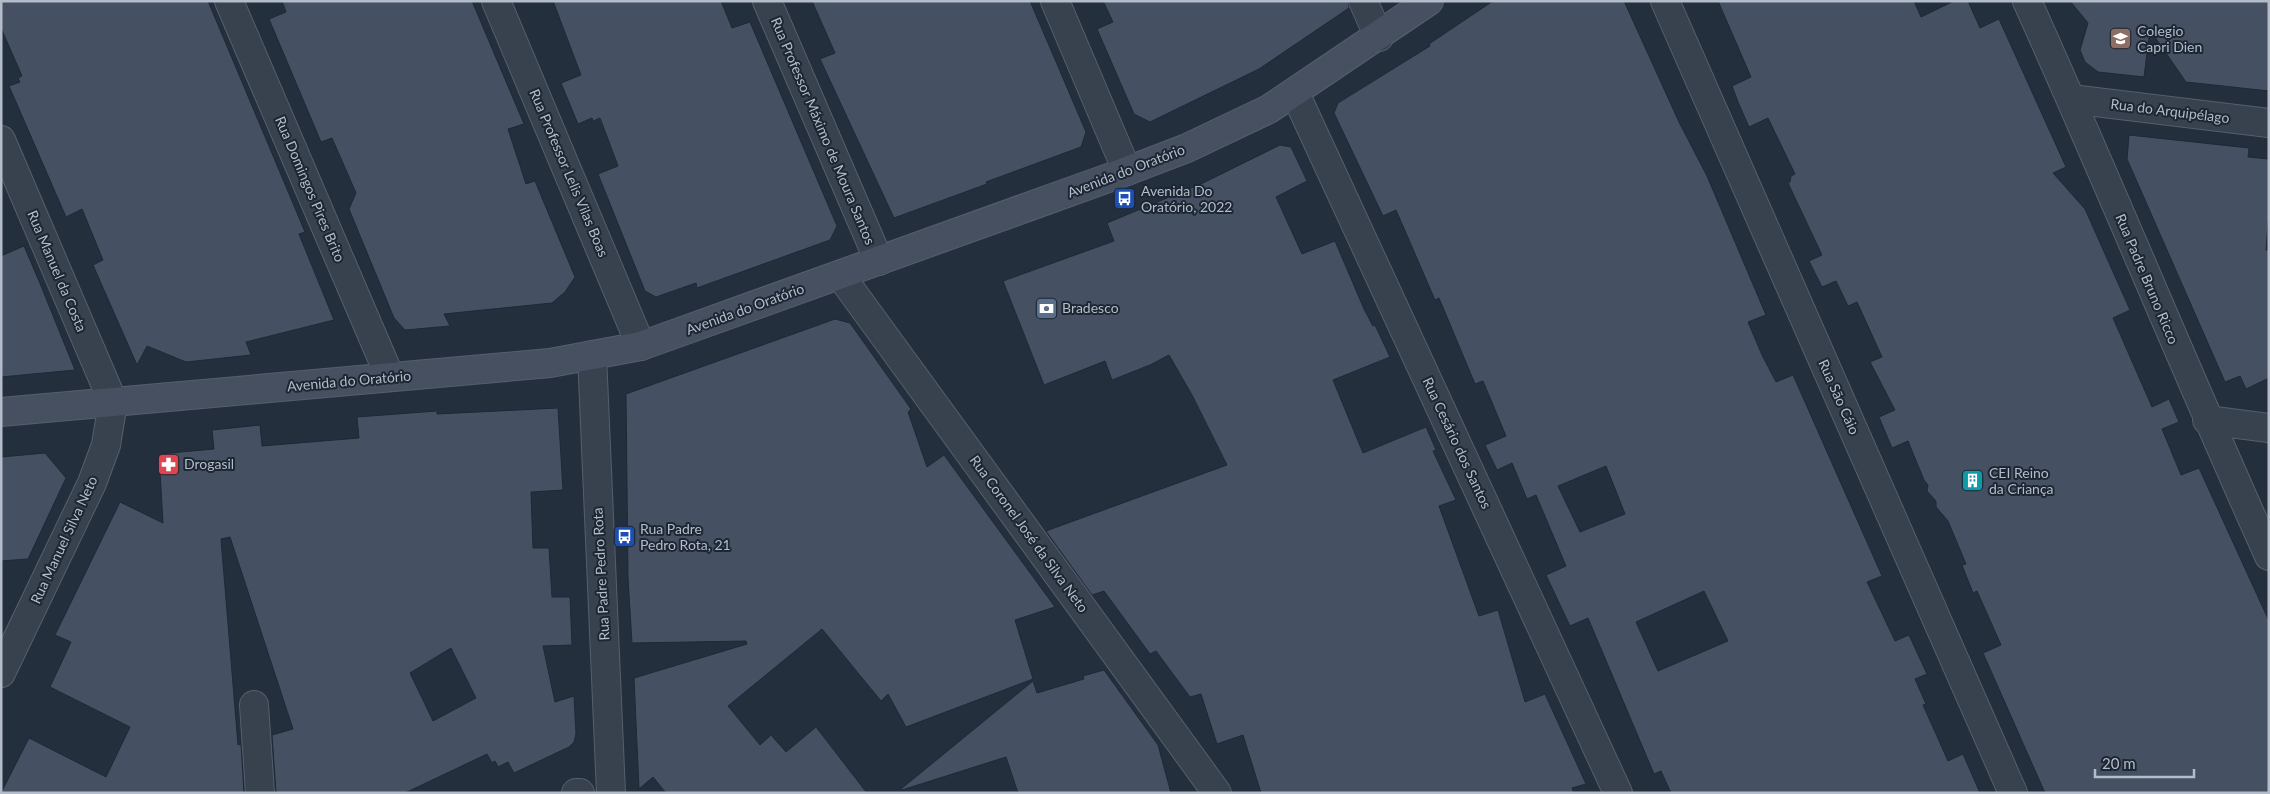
<svg xmlns="http://www.w3.org/2000/svg" width="2270" height="794" font-family="Lato,sans-serif">
<rect width="100%" height="100%" fill="#242f3e"/>
<path fill="#455162" stroke="#1f2835" fill-rule="evenodd" d="M1 1H208L305 232 299 234 334 320 246 342 251 355 186 362 147 346 137 365 93 265 103 260 82 209 66 217 9 86 20 82 18 78 22 76 1 28Z
M282 1H472L524 124 508 129 526 184 535 181 575 277 565 292 552 303 444 314 450 326 405 330 394 318 349 209 356 193 332 138 321 142 269 19 286 12Z
M553 1H721L732 28 750 22 837 226 830 240 697 288 696 283 656 297 645 291 598 174 618 166 600 118 593 121 592 118 578 124 561 83 581 75Z
M812 1H1030L1086 132 1081 147 986 182 987 184 894 218 820 59 835 53Z
M1103 1H1348L1349 8 1259 69 1150 122 1134 114 1097 29 1113 22Z
M1493 1H1624L1679 122 1707 176 1766 315 1748 322 1762 355 1776 382 1793 375 1882 576 1867 582 1895 641 1909 635 1927 674 1915 679 1926 704 1923 705 1948 761 1963 754 1980 793H1671L1661 771 1654 774 1588 618 1570 626 1546 575 1566 566 1536 495 1527 499 1512 463 1497 470 1485 445 1506 436 1483 381 1475 384 1439 298 1435 300 1396 210 1383 216 1334 113 1338 103 1430 46 1429 44ZM1606 466 1625 514 1580 532 1558 486ZM1704 591 1728 641 1658 671 1636 622Z
M1718 1H1914L1921 17 1954 1H1968L1980 28 1999 19 2066 167 2053 173 2085 209 2130 310 2113 318 2152 407 2169 399 2179 422 2162 429 2181 475 2199 468 2269 621V793H2045L1983 653 2001 645 1977 591 1973 593 1962 565 1966 564 1948 521 1936 507V501L1927 491 1928 485 1924 480 1908 441 1892 448 1879 417 1895 410 1870 362 1882 357 1857 302 1848 306 1836 281 1822 287 1809 261 1822 255 1788 183 1790 182 1791 176 1795 174 1768 118 1749 127 1738 102 1732 86 1751 77Z
M2070 1H2269V91L2186 82 2150 30 2144 77 2098 72 2085 62 2080 50 2088 23Z
M2129 135 2249 148 2248 157 2269 159V212L2266 250H2269V378L2246 389 2240 376 2225 382 2127 159Z
M1280 145 1291 147 1307 181 1276 197 1302 254 1335 241 1364 309 1373 326 1375 325 1390 357 1333 380 1363 453 1426 427 1436 450 1433 451 1456 500 1439 506 1479 616 1498 610 1525 702 1545 694 1586 784 1572 788 1574 793H1261L1243 735 1217 744 1201 694 1190 697 1156 651 1150 654 1104 591 1092 595 1046 531 1227 465 1192 395 1169 355 1150 365 1112 380 1105 361 1044 385 1003 281 1114 241 1107 223 1203 183Z
M24 246 39 281 75 370 1 377V256Z
M835 319 850 323 911 409 908 412 927 467 944 455 1055 607 1015 620 1033 679 906 727 888 694 881 701 822 629 728 706 760 745 771 735 786 752 816 727 867 793H666L653 777 639 789 634 678 747 644 746 641 632 643 628 578 626 394Z
M558 408 563 490 531 492 533 548H549L552 597H570L572 645 543 646 555 702 574 696 576 734 574 742 569 747 514 773 508 762 498 767 495 761 492 763 487 754 405 793H276L272 735 293 729 230 537 221 539 238 745 241 744 244 793H1L29 738 106 777 130 727 50 687 71 642 55 635 120 502 163 523 159 454 214 449 212 430 260 425 262 446 359 438 357 417 437 411V414ZM451 648 476 698 433 721 410 673Z
M45 453 66 478 28 559 1 561V457Z
M1104 670 1158 745 1171 793H1018L1006 757 902 790 901 789 1033 681 1037 693 1084 679 1083 676Z"/>
<g fill="none" stroke-linecap="round" stroke-linejoin="round">
<defs>
<path id="minor" d="M229 1 390 377
M496 1 641 346
M767 1 879 261
M1055 1 1127 171
M1363 1 1379 37
M1665 1 2013 793
M2027 1C2110 185 2186 372 2269 556
M1295 93 1618 793
M2071 99 2269 123
M840 275 1217 793
M592 355 611 793
M2207 420 2269 428
M1 673 92 483 106 445 113 402
M254 705 260 793
M576 793H580"/>
<path id="tertiary" d="M1 140 113 402"/>
<path id="secondary" d="M1 412 550 363 641 346 1114 176 1187 148 1269 109 1429 1"/>
</defs>
<use href="#minor" stroke="#565f6c" stroke-width="30"/>
<use href="#tertiary" stroke="#565f6c" stroke-width="30"/>
<use href="#secondary" stroke="#565f6c" stroke-width="30"/>
<use href="#minor" stroke="#38414e" stroke-width="28"/>
<use href="#tertiary" stroke="#38414e" stroke-width="28"/>
<use href="#secondary" stroke="#465061" stroke-width="28"/>
</g>
<defs>
<symbol id="school-square" viewBox="-11 -11 22 22"><rect x="-9" y="-9" width="18" height="18" rx="4" fill="#8d6e63" stroke="#1d2633"/><path d="M0-5L7-2L0 1L-7-2ZM-4 1L0 2.5L4 1V4Q0 6-4 4Z" fill="#fff"/></symbol>
<symbol id="bus-square" viewBox="-11 -11 22 22"><rect x="-9" y="-9" width="18" height="18" rx="4" fill="#1a4fb4" stroke="#1d2633"/><path d="M-5-6H5V4H4V6H2V4H-2V6H-4V4H-5ZM-3.5-4V0h7V-4ZM-3.5 1.2v1.5H-2V1.2ZM2 1.2v1.5H3.5V1.2Z" fill="#fff"/></symbol>
<symbol id="bank-square" viewBox="-11 -11 22 22"><rect x="-9" y="-9" width="18" height="18" rx="4" fill="#5c6f8a" stroke="#1d2633"/><path d="M-6-4H6V4H-6ZM0-2.3a2.3 2.3 0 1 0 0 4.6a2.3 2.3 0 1 0 0-4.6Z" fill="#fff"/></symbol>
<symbol id="pharmacy-square" viewBox="-11 -11 22 22"><rect x="-9" y="-9" width="18" height="18" rx="4" fill="#e0444e" stroke="#1d2633"/><path d="M-2-6h4v4h4v4h-4v4h-4v-4h-4v-4h4Z" fill="#fff"/></symbol>
<symbol id="building-square" viewBox="-11 -11 22 22"><rect x="-9" y="-9" width="18" height="18" rx="4" fill="#0f9aa8" stroke="#1d2633"/><path d="M-4-6H4V6H1V3H-1V6H-4ZM-2.5-4.3h1.7v1.8h-1.7ZM.8-4.3h1.7v1.8H.8ZM-2.5-1h1.7V.8h-1.7ZM.8-1h1.7V.8H.8Z" fill="#fff"/></symbol>
</defs>
<g fill-rule="evenodd">
<use href="#school-square" x="2108" y="26" width="25" height="25"/>
<use href="#bus-square" x="1112" y="186" width="25" height="25"/>
<use href="#bank-square" x="1034" y="296" width="25" height="25"/>
<use href="#pharmacy-square" x="156" y="452" width="25" height="25"/>
<use href="#building-square" x="1960" y="468" width="25" height="25"/>
<use href="#bus-square" x="612" y="524" width="25" height="25"/>
</g>
<g text-anchor="middle" stroke-width="4" stroke-linejoin="round" paint-order="stroke">
<g font-size="14" fill="#b4bcc9" stroke="#1d2633" text-anchor="start">
<text x="2137" y="36">Colegio<tspan x="2137" dy="16">Capri Dien</tspan></text>
<text x="1141" y="196">Avenida Do<tspan x="1141" dy="16">Oratório, 2022</tspan></text>
<text x="1062" y="313">Bradesco</text>
<text x="184" y="469">Drogasil</text>
<text x="1989" y="478">CEI Reino<tspan x="1989" dy="16">da Criança</tspan></text>
<text x="640" y="534">Rua Padre<tspan x="640" dy="16">Pedro Rota, 21</tspan></text>
</g>
<g font-size="14" fill="#b4bcc9" stroke="#1d2633">
<text transform="translate(2170 111) rotate(7)" y="5">Rua do Arquipélago</text>
<text transform="translate(823 131) rotate(67)" y="5">Rua Professor Máximo de Moura Santos</text>
<text transform="translate(1126 171) rotate(-21)" y="5">Avenida do Oratório</text>
<text transform="translate(569 173) rotate(67)" y="5">Rua Professor Lelis Vilas Boas</text>
<text transform="translate(310 189) rotate(67)" y="5">Rua Domingos Pires Brito</text>
<text transform="translate(57 271) rotate(67)" y="5">Rua Manuel da Costa</text>
<text transform="translate(2147 279) rotate(67)" y="5">Rua Padre Bruno Ricco</text>
<text transform="translate(745 309) rotate(-20)" y="5">Avenida do Oratório</text>
<text transform="translate(349 381) rotate(-5)" y="5">Avenida do Oratório</text>
<text transform="translate(1839 397) rotate(66)" y="5">Rua São Cáio</text>
<text transform="translate(1457 443) rotate(65)" y="5">Rua Cesário dos Santos</text>
<text transform="translate(1029 534) rotate(54)" y="5">Rua Coronel José da Silva Neto</text>
<text transform="translate(64 540) rotate(-65)" y="5">Rua Manuel Silva Neto</text>
<text transform="translate(601 574) rotate(-93)" y="5">Rua Padre Pedro Rota</text>
</g>
</g>
<rect width="2270" height="794" fill="none" stroke="#b4bcc9" stroke-width="5"/>
<path d="M2095 769v8h99v-8" fill="none" stroke="#b4bcc9" stroke-width="2.5"/>
<text x="2102" y="769" font-size="15" fill="#b4bcc9" stroke="#1d2633" stroke-width="4" paint-order="stroke">20 m</text>
</svg>
